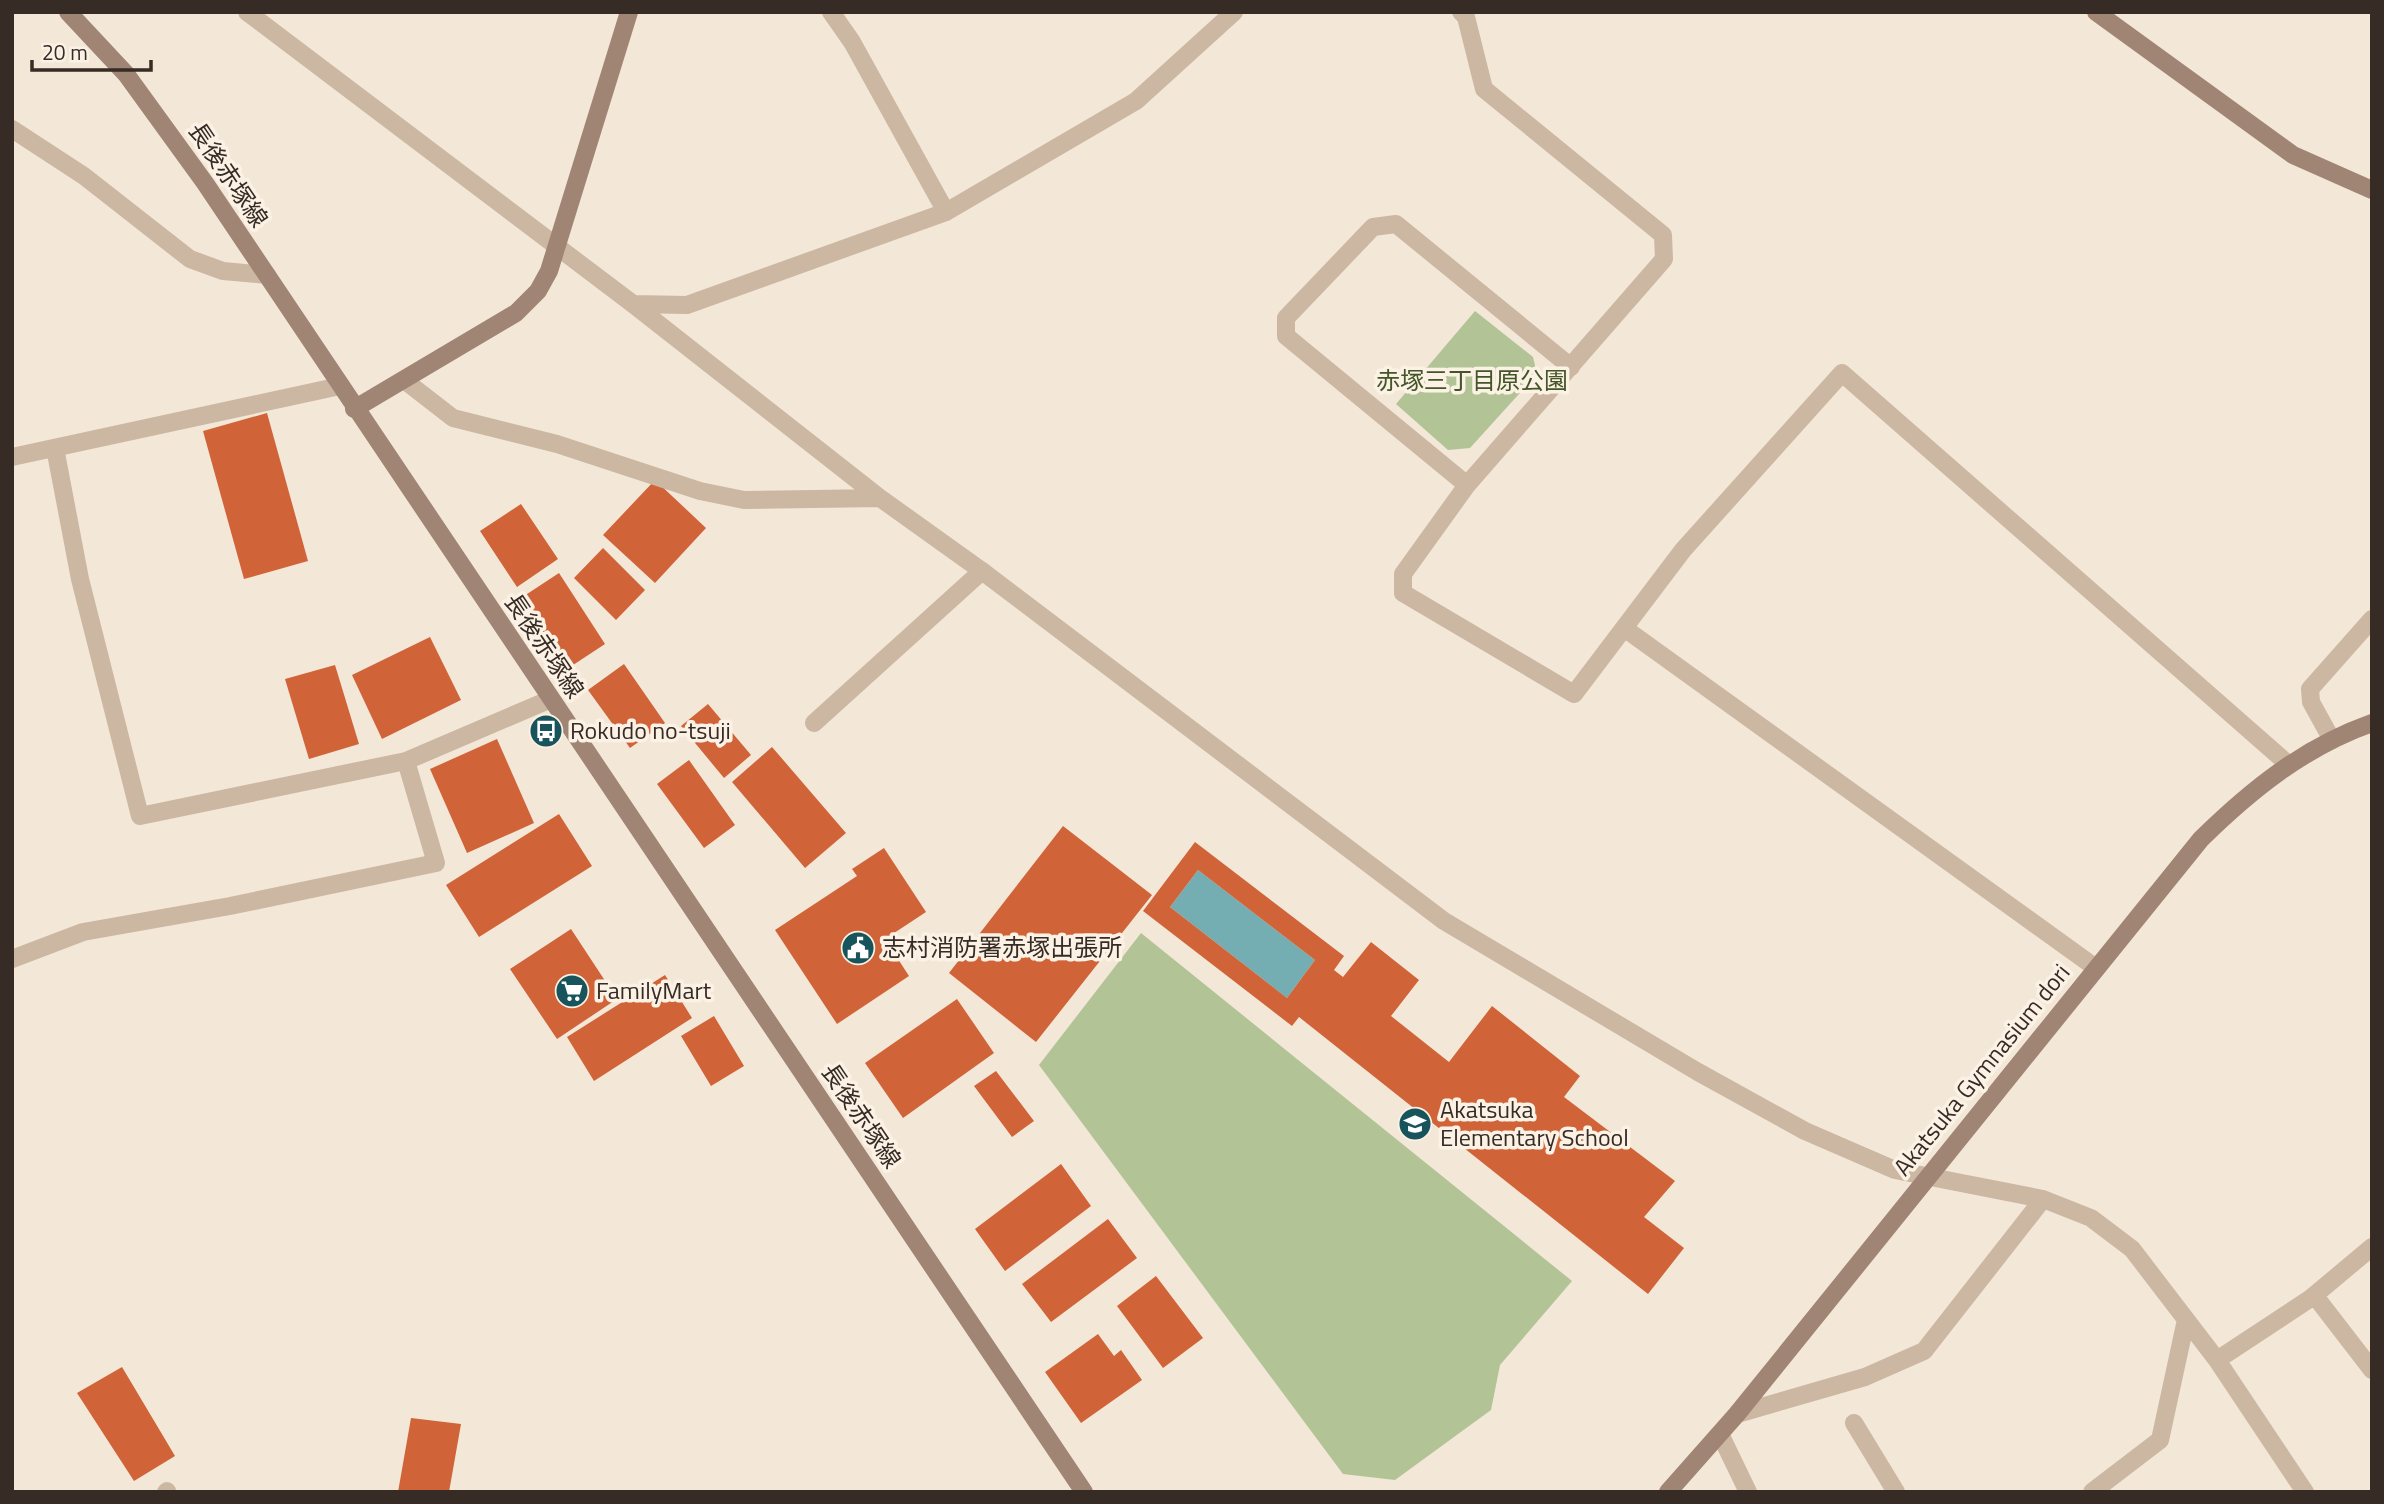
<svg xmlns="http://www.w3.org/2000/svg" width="2384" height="1504" font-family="'Titillium Web','Noto Sans JP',sans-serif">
<rect width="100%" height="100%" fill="#f3e7d7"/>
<path fill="#b2c396" d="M1475 311 1533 357 1537 374 1470 448 1448 450 1396 404Z
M1141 933 1572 1281 1500 1365 1491 1410 1395 1480 1343 1474 1039 1065Z"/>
<path fill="#74adb2" d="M1198 870 1315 960 1287 998 1170 907Z"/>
<path fill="#d16338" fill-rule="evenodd" d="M267 413 308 561 244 579 203 431Z
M655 480 706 528 655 583 603 535Z
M521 504 558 559 517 587 480 531Z
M603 548 645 590 616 620 574 578Z
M559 573 605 644 567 669 521 598Z
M430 637 461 700 382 739 352 675Z
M624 664 665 723 630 748 588 690Z
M335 665 359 744 309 759 285 679Z
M708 704 751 755 724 778 681 726Z
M497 739 534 823 467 853 430 769Z
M772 747 846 833 805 868 732 782Z
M689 760 735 825 704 848 657 784Z
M559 814 592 866 479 937 446 885Z
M1063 826 1152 895 1036 1042 949 973Z
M1195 842 1344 956 1334 970 1343 977 1371 942 1419 980 1391 1016 1449 1062 1492 1006 1580 1076 1564 1097 1675 1181 1644 1217 1684 1248 1648 1294 1299 1017 1292 1026 1143 911ZM1198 870 1315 960 1287 998 1170 907Z
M884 848 926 912 885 939 909 976 837 1024 775 930 857 876 852 869Z
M571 929 617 999 557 1039 510 969Z
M665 975 692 1018 594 1081 567 1037Z
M957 999 994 1053 903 1118 865 1063Z
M714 1016 744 1066 711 1086 681 1036Z
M996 1071 1034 1121 1012 1137 974 1086Z
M1061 1164 1091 1206 1005 1271 975 1229Z
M1108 1219 1137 1258 1051 1322 1022 1284Z
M1156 1276 1203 1338 1163 1368 1117 1306Z
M1098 1334 1114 1356 1121 1350 1142 1380 1081 1423 1045 1372Z
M122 1367 175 1456 134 1481 77 1393Z
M411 1418 461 1424 449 1492H398Z"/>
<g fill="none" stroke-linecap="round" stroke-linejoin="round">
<path stroke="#ccb7a2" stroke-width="18" d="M814 723 982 571
M166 1492 167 1491"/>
<path stroke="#ccb7a2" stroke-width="18" d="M247 12 633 304 880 498 982 571 1444 921 1698 1072 1805 1131 1895 1170 2043 1199 2091 1218 2132 1249 2217 1360 2305 1492
M831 12 852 42 946 212
M1461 12 1466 17 1484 89 1663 235 1664 259 1467 485 1403 574V593L1574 694 1683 550 1842 373 2288 764
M12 129 84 176 190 259 223 271 267 275
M633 304 687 305 946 212 1136 101 1234 12
M404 380 453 418 557 444 700 491 744 500 880 498
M55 448 80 579 140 816 406 761 551 699
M12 457 340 386
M1467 485 1286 336V318L1373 227 1396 224 1571 367
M1624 628 2096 968
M2332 740 2311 702 2310 689 2372 619
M12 959 83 932 230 906 436 863 406 761
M2315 1296 2372 1370
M2217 1360 2311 1298 2372 1247
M1737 1414 1865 1377 1924 1351 2043 1199
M1854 1423 1896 1492
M1720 1434 1748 1492
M2092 1492 2160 1440 2186 1320"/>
<path stroke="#a08574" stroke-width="18" d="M68 12 126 74 205 183 1084 1492
M2096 12 2293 155 2372 190
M354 409 516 313 538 291 549 271 629 12
M1668 1492 1737 1414 2201 839C2251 790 2304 747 2372 723"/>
</g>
<defs>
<symbol id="bus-disc" viewBox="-11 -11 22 22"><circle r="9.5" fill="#17545b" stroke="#fbf1e4"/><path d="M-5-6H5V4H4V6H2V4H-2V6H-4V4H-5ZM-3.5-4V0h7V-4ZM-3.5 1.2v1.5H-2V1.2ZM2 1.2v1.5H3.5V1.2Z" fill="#fff"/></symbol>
<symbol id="civic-disc" viewBox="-11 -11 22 22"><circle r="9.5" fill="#17545b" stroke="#fbf1e4"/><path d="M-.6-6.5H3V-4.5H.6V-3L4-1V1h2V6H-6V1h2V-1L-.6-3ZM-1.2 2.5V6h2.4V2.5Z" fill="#fff"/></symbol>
<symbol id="supermarket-disc" viewBox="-11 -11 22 22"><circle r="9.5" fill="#17545b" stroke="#fbf1e4"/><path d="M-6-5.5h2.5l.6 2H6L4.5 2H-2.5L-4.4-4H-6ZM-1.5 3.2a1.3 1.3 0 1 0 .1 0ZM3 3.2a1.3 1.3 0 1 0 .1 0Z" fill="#fff"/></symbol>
<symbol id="school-disc" viewBox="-11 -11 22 22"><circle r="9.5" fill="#17545b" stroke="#fbf1e4"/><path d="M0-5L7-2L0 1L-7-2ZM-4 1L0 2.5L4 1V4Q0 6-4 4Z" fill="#fff"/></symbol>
</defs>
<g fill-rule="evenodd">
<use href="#bus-disc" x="527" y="712" width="38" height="38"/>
<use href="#civic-disc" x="839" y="929" width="38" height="38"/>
<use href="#supermarket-disc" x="553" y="972" width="38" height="38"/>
<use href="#school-disc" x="1396" y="1105" width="38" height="38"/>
</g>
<g text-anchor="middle" stroke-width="7" stroke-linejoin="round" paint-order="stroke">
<g font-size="24" fill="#362b25" stroke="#fbf1e4">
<text transform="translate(228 175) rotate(56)" y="8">長後赤塚線</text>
<text transform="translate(544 646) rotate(56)" y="8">長後赤塚線</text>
<text transform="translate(1982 1070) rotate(-51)" y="8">Akatsuka Gymnasium dori</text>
<text transform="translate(861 1116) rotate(56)" y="8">長後赤塚線</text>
</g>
<g font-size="24" fill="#435627" stroke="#fbf1e4">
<text x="1472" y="389">赤塚三丁目原公園</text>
</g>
<g font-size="24" fill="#362b25" stroke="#fbf1e4" text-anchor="start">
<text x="570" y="739">Rokudo no-tsuji</text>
<text x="882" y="956">志村消防署赤塚出張所</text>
<text x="596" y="999">FamilyMart</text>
<text x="1440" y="1118">Akatsuka<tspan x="1440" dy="28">Elementary School</tspan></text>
</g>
</g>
<rect width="2384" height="1504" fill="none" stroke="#362b25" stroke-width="28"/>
<path d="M32 60v10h119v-10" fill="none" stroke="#362b25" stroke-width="3.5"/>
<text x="42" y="60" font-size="21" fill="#362b25" stroke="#fbf1e4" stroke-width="5" paint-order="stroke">20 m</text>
</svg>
